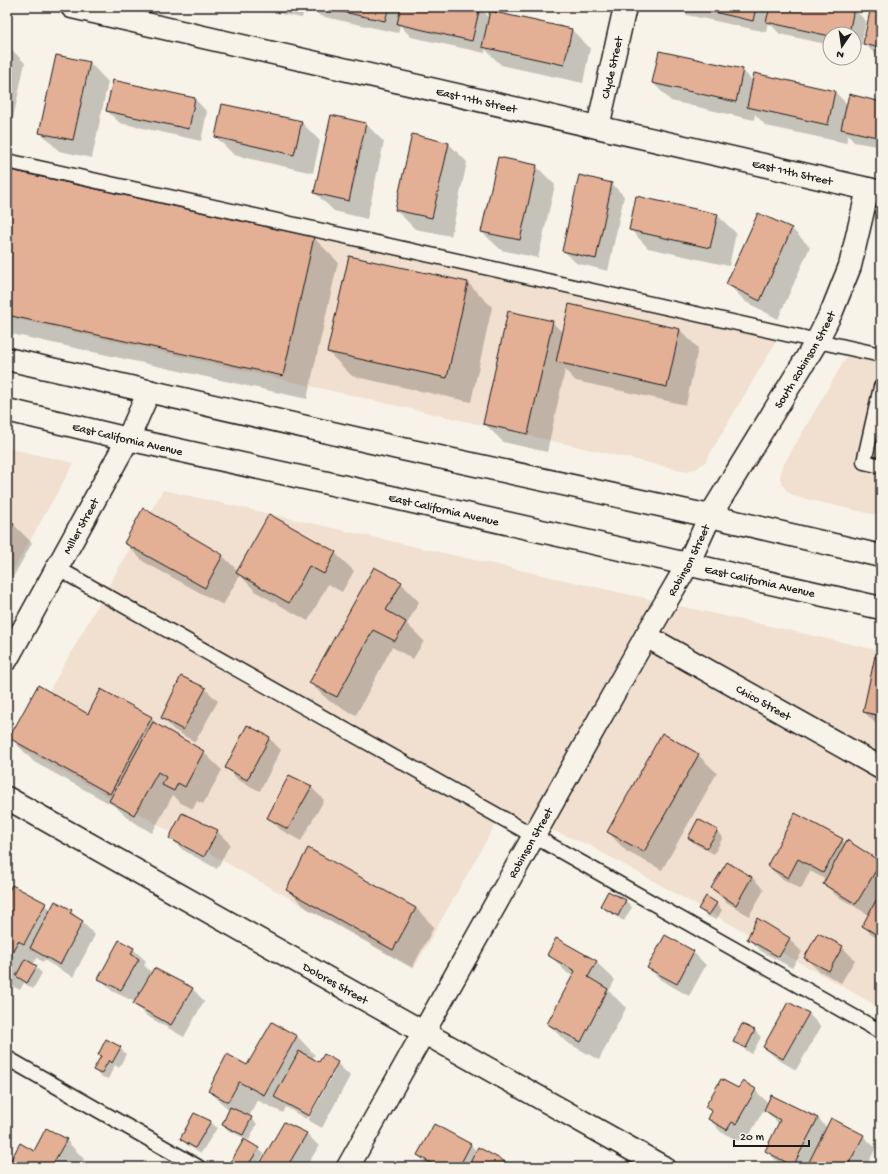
<svg xmlns="http://www.w3.org/2000/svg" width="888" height="1174" font-family="'Gochi Hand',sans-serif">
<rect width="100%" height="100%" fill="#f7f3e8"/>
<filter id="ink" filterUnits="userSpaceOnUse"><feTurbulence type="fractalNoise" baseFrequency=".025" numOctaves="2"/><feDisplacementMap in="SourceGraphic" scale="8" xChannelSelector="R" yChannelSelector="G"/><feConvolveMatrix kernelMatrix="1 2 1 2 8 2 1 2 1" color-interpolation-filters="sRGB"/></filter>
<g filter="url(#ink)">
<path fill="#f1dfcf" d="M7 166 777 340 705 462 696 469 685 471 7 317Z
M847 356 881 364V516L797 497 789 493 783 486 780 478 781 469Z
M7 448 74 463 7 581Z
M163 490 881 651V1008L587 844 503 811 414 968 18 746Z"/>
<path fill="#0003" d="M263 7H304L302 18 266 11Z
M311 7H479L489 17 490 12 572 30 590 48 583 83 501 65 485 49V53L411 37 400 25 398 33 320 16Z
M679 7H846L854 9 866 21 860 52 854 50V34H830V45L780 34 768 22 766 32 687 15Z
M881 14V57L877 56 864 43Z
M7 45 25 63 8 141H7Z
M57 56 90 63 108 82 92 158 59 151 40 132Z
M742 70 754 82 755 74 835 92 847 104 881 103V147L854 142 848 135 846 143 766 126 755 114 754 120 671 101 653 83Z
M195 99 207 112 201 141 120 123 107 111Z
M301 122 320 141 313 173 234 155 216 137Z
M366 124 384 142 367 219 334 211 315 193Z
M449 144 467 162 451 236 415 229 396 210Z
M536 166 555 185 538 258 501 250 482 232Z
M612 184 624 196 608 271 576 263 564 251Z
M7 186 314 238 338 262 307 399 7 333Z
M759 214 792 229 810 247 778 319 746 302 727 283Z
M717 215 736 233 729 266 648 248 630 229Z
M349 257 468 283 492 307 471 402 352 376 328 352Z
M552 322 563 333 680 330 698 348 686 405 576 381 565 370 547 452 503 442 484 423Z
M7 521 13 524 32 543 7 588Z
M125 543 222 555 238 571 335 553 354 571 342 592 328 584 308 621 256 592 240 575 223 605 144 562Z
M401 583 419 602 407 624 424 641 413 659 392 647 356 715 329 701 310 683Z
M881 658V729L864 712Z
M205 689 218 701 195 742 174 730 162 718Z
M88 715 151 718 162 729 203 752 222 770 203 804 197 801 193 809 181 803 173 795 152 833 129 819 116 807 34 762 11 738Z
M269 738 281 750 260 791 238 780 226 767Z
M698 755 717 773 662 870 626 851 608 832Z
M311 787 324 800 301 841 281 830 268 817Z
M795 814 842 840 846 844 881 864V941L876 938 863 926 869 915 837 896 824 884 827 880 810 871 801 889 781 878 768 866Z
M217 831 230 844 217 869 183 850 170 838Z
M717 831 723 837 714 854 695 844 689 838Z
M727 864 752 877 764 890 749 916 725 901 712 888Z
M7 884 11 888 45 904 51 910 71 911 95 935 73 977 44 960 43 962 37 958 33 965 42 973 33 989 24 983 20 990 7 983Z
M288 890 416 908 434 927 412 968 306 908Z
M609 892 626 901 632 907 624 921 608 912 601 906Z
M716 904 722 910 716 920 705 915 699 909Z
M758 919 789 939 802 952 792 968 761 951 748 938Z
M842 947 855 960 841 983 818 970 805 958Z
M133 949 146 961 144 965 152 973 192 988 204 1001 184 1037 147 1016 134 1004 135 1002 112 991 100 978Z
M693 952 706 965 689 996 661 980 649 968Z
M549 954 596 962 615 980 609 991 626 1008 599 1060 566 1042 548 1024 573 976 567 973Z
M788 1003 809 1014 821 1027 796 1070 777 1059 764 1047Z
M743 1025 755 1031 761 1037 752 1054 741 1047 735 1041Z
M297 1036 315 1055 312 1060 319 1064 337 1063 350 1076 322 1128 308 1120 333 1074H330L306 1119 286 1107 283 1113 257 1100 249 1117 251 1118 257 1124 249 1140 229 1131 223 1124 230 1111 209 1091Z
M120 1048 126 1054 119 1068 115 1065 108 1079 100 1076 94 1070 102 1057 99 1055Z
M739 1089 755 1090 768 1103 772 1096 818 1118 827 1128 863 1136 876 1148 866 1167H786L779 1163 766 1151 779 1124 764 1109 749 1136 744 1134 739 1141 721 1132 709 1119 712 1113 706 1107Z
M195 1114 211 1122 217 1128 201 1153 187 1145 181 1138Z
M434 1125 471 1145 477 1152 479 1148 512 1167H430L418 1155Z
M307 1134 319 1146 306 1167H259Z
M66 1140 84 1159 80 1167H9L34 1153Z
M258 1148 264 1154 256 1167H229Z
M414 1164 420 1167H413Z"/>
<path fill="#e3b096" stroke="#1c1c1c" d="M320 7H389L385 21Z
M401 7H480L472 41 397 24Z
M692 7H756L753 21Z
M770 7H851L854 8 849 34H830V36L766 22Z
M490 11 572 29 564 65 482 47Z
M870 11 881 13V48L863 44Z
M659 51 743 69 736 102 652 83Z
M56 55 90 62 73 140 39 133Z
M754 73 835 91 828 125 747 107Z
M113 80 195 98 189 129 106 111Z
M849 94 881 102V138L841 129Z
M222 104 302 121 294 155 215 137Z
M331 115 366 123 349 201 314 193Z
M412 134 449 143 432 218 395 210Z
M498 157 537 165 520 240 481 232Z
M10 170 314 237 283 376 7 315V181Z
M579 175 612 183 596 259 562 251Z
M636 196 718 214 710 248 629 230Z
M758 213 792 228 760 301 726 284Z
M349 256 468 282 447 378 327 352Z
M569 304 680 329 667 387 556 362Z
M508 311 553 321 528 434 483 424Z
M143 508 223 555 205 588 124 543Z
M269 514 336 552 324 574 309 566 289 603 236 573Z
M7 520 14 524 7 536Z
M374 567 402 582 386 610 406 622 395 641 373 630 337 697 309 683Z
M875 656 881 657V716L863 712Z
M181 676 206 688 183 730 161 718Z
M38 685 88 714 101 689 152 717 110 794 9 738Z
M153 722 204 751 185 787 178 783 174 791 162 785 166 777 158 772 134 815 109 801Z
M247 725 270 737 247 780 225 768Z
M662 733 699 754 644 852 607 832Z
M289 775 312 786 288 829 267 818Z
M182 813 218 830 204 857 169 838Z
M795 813 843 839 823 873 798 859 788 878 767 866Z
M698 819 718 830 707 848 688 838Z
M847 840 881 862 856 904 823 884Z
M308 848 416 908 393 950 286 890Z
M727 862 752 877 736 905 711 888Z
M12 885 46 903 24 944 18 941 7 962V894Z
M608 891 626 900 618 916 600 906Z
M880 893H881V937L862 926Z
M706 896 717 903 709 915 698 909Z
M55 901 72 910 70 913 83 921 60 965 30 948Z
M757 918 790 938 779 957 747 939Z
M818 933 843 946 829 971 804 958Z
M665 935 694 951 677 984 647 968Z
M556 938 597 961 588 977 608 989 581 1042 547 1024 575 971 547 955Z
M119 940 134 948 131 954 139 959 121 990 98 979Z
M25 959 37 966 27 983 16 976Z
M154 968 193 988 171 1025 133 1004Z
M788 1002 809 1013 783 1059 763 1047Z
M272 1022 297 1036 264 1095 239 1082 228 1102 208 1091 227 1054 247 1065Z
M742 1024 755 1030 746 1048 733 1042Z
M106 1039 121 1047 112 1063 109 1060 101 1074 93 1070 101 1056 98 1055Z
M299 1051 319 1062 324 1054 338 1062 309 1116 274 1097Z
M721 1079 738 1088 743 1081 756 1089 736 1124 732 1122 727 1130 708 1119 712 1111 705 1107Z
M771 1095 818 1118 793 1166 765 1151 780 1120 764 1110Z
M230 1107 252 1117 243 1135 222 1125Z
M194 1113 211 1121 195 1148 180 1139Z
M831 1118 864 1135 847 1167H809L807 1166Z
M284 1122 307 1133 287 1167H258Z
M434 1124 471 1144 459 1167H438L417 1155Z
M46 1128 67 1139 51 1167H7L20 1143 34 1151Z
M244 1139 259 1148 247 1167H228Z
M478 1147 513 1166 468 1167Z"/>
<g fill="none" stroke-linecap="round" stroke-linejoin="round">
<defs>
<path id="service" d="M7 161 881 355
M881 387 864 462 881 466
M57 568 534 836 881 1032
M7 1058 198 1167"/>
<g id="minor">
<path id="s1" d="M72 7 881 192"/>
<path id="s2" d="M598 127 625 7"/>
<path id="s3" d="M646 636 881 768"/>
<path id="s4" d="M7 659 128 439 149 391"/>
<path id="s5" d="M7 798 663 1167"/>
<path id="s6" d="M348 1167 646 636 688 564 710 516 817 341 832 311 850 266 868 189"/>
</g>
<g id="primary">
<path d="M7 359 398 448 710 516 881 556"/>
<path id="s7" d="M7 410 128 439 391 497 881 608"/>
</g>
</defs>
<use href="#service" stroke="#1c1c1c" stroke-width="17"/>
<use href="#minor" stroke="#1c1c1c" stroke-width="25"/>
<use href="#primary" stroke="#1c1c1c" stroke-width="25"/>
<use href="#service" stroke="#f7f3e8" stroke-width="14"/>
<use href="#minor" stroke="#f7f3e8" stroke-width="22"/>
<use href="#primary" stroke="#f7f3e8" stroke-width="22"/>
</g>
</g>
<g text-anchor="middle" stroke-width="3" stroke-linejoin="round" paint-order="stroke">
<g font-size="12" fill="#1c1c1c" stroke="#f7f3e8">
<text dy="4" stroke="none"><textPath href="#s2" startOffset="61">Clyde Street</textPath></text>
<text dy="4" stroke="none"><textPath href="#s1" startOffset="415">East 11th Street</textPath></text>
<text dy="4" stroke="none"><textPath href="#s1" startOffset="739">East 11th Street</textPath></text>
<text dy="4" stroke="none"><textPath href="#s6" startOffset="928">South Robinson Street</textPath></text>
<text dy="4" stroke="none"><textPath href="#s7" startOffset="124">East California Avenue</textPath></text>
<text dy="4" stroke="none"><textPath href="#s7" startOffset="448">East California Avenue</textPath></text>
<text dy="4" stroke="none"><textPath href="#s4" startOffset="152">Miller Street</textPath></text>
<text dy="4" stroke="none"><textPath href="#s6" startOffset="696">Robinson Street</textPath></text>
<text dy="4" stroke="none"><textPath href="#s7" startOffset="772">East California Avenue</textPath></text>
<text dy="4" stroke="none"><textPath href="#s3" startOffset="135">Chico Street</textPath></text>
<text dy="4" stroke="none"><textPath href="#s6" startOffset="372">Robinson Street</textPath></text>
<text dy="4" stroke="none"><textPath href="#s5" startOffset="377">Dolores Street</textPath></text>
</g>
</g>
<rect width="888" height="1174" fill="none" stroke="#f7f3e8" stroke-width="24"/>
<rect x="12" y="12" width="864" height="1150" fill="none" stroke="#1c1c1c" stroke-width="1.5" filter="url(#ink)"/>
<g transform="translate(842 46) rotate(193)"><circle r="19" fill="#f7f3e8" stroke="#9f9d96"/>
<path d="M0-3L7 15L0 10L-7 15Z" fill="#1c1c1c"/>
<text y="-6" font-size="11" font-weight="bold" text-anchor="middle" fill="#1c1c1c">N</text>
</g>
<path d="M734 1140v6h75v-6" fill="none" stroke="#1c1c1c" stroke-width="2"/>
<text x="740" y="1140" font-size="12" fill="#1c1c1c" stroke="#f7f3e8" stroke-width="3" paint-order="stroke">20 m</text>
</svg>
